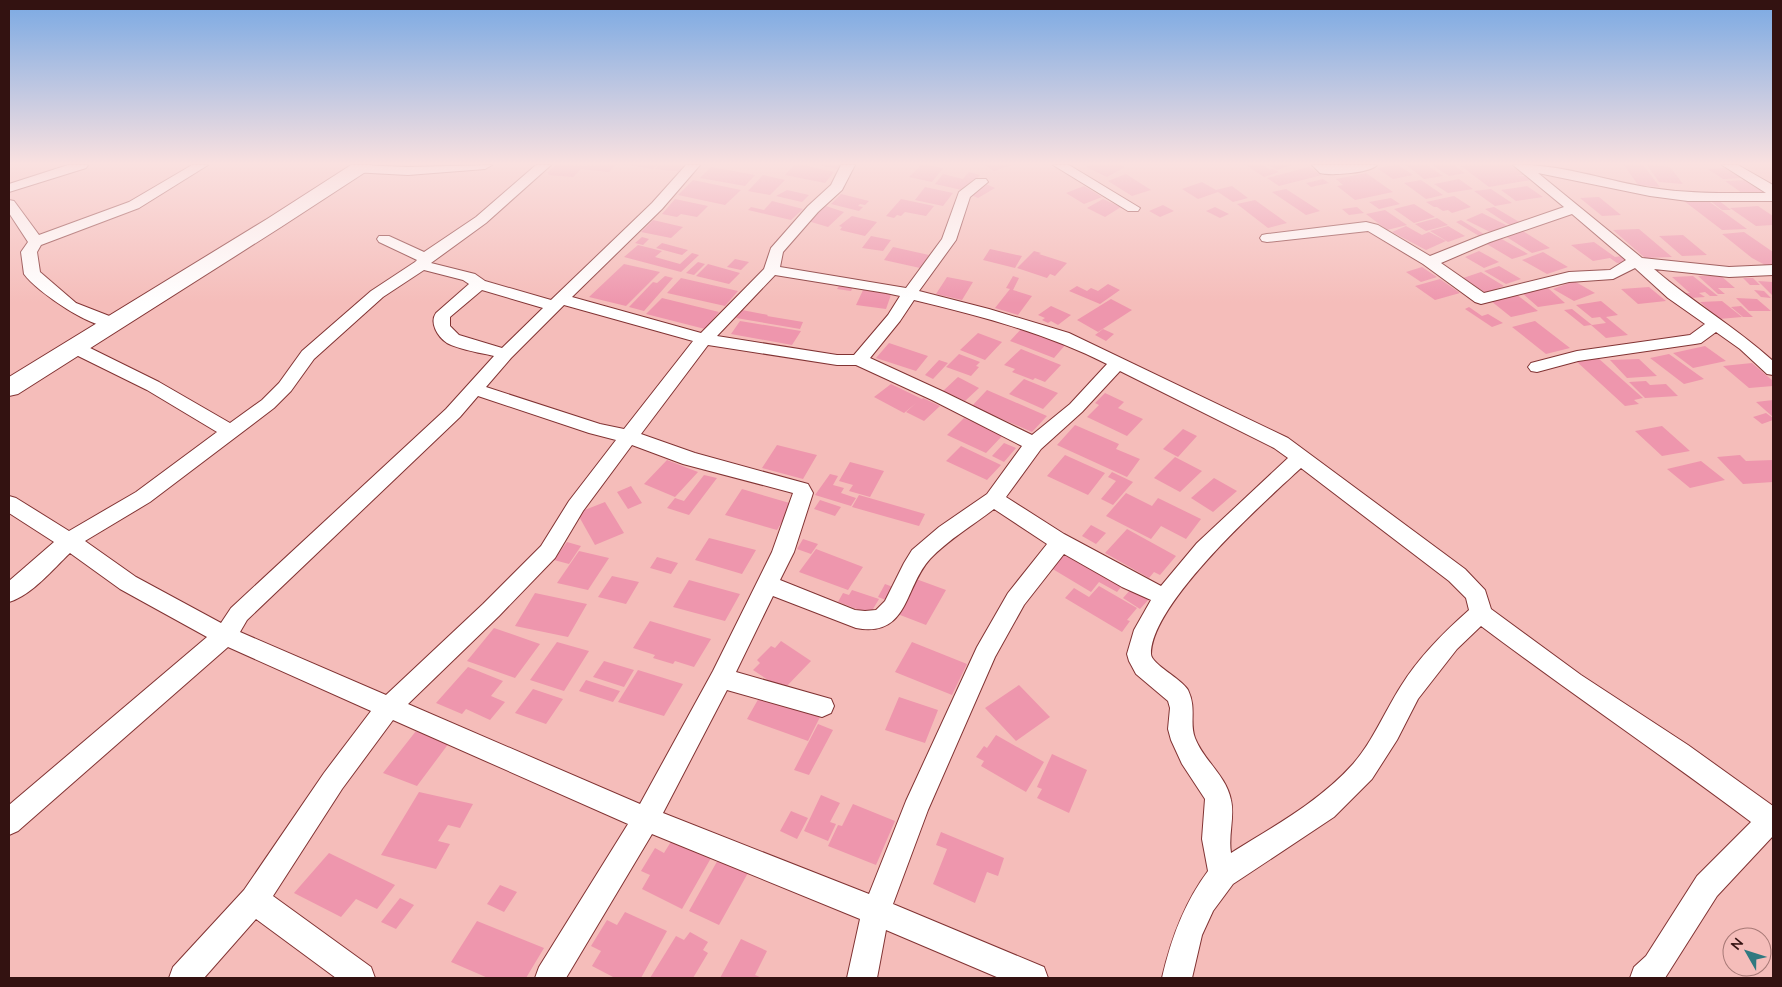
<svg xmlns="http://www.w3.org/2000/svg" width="1782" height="987" font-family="'Nunito Sans',sans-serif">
<rect width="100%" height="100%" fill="#f5bdba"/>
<path fill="#ee96ad" d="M556 165 584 166 615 165 609 172 581 169 573 177 548 175 550 174 547 173Z
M629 165H657L653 169Z
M659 165H690L684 172 655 169Z
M794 165H803L834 172 825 183 785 175Z
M819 165H841L838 169Z
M921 165H925L943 168 932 182 909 177Z
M985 165H1012L994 171Z
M1091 165H1120L1125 167 1107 177 1086 167Z
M1246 165H1263L1270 170 1273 169 1279 172 1264 177Z
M1268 165H1291L1277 170Z
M1398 165 1413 175 1393 179 1377 168Z
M1406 165H1427L1443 176 1424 179Z
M1432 165H1453L1465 173 1449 176Z
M1510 165 1524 175 1512 176H1526L1531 180 1489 187 1461 166Z
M1624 165H1643L1660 187 1638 185Z
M1647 165 1670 167 1683 184 1659 182Z
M711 167 755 175 745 186 700 178Z
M1309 167 1322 175 1279 186 1267 178Z
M1726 168 1741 178 1723 179 1708 169Z
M969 172 980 175 966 191 935 184 943 174 963 179Z
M1366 173 1393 192 1355 200 1337 186 1343 185 1336 179Z
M1126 174 1151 190 1132 196 1108 181Z
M763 175 785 180 770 195 748 191Z
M1323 179 1329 183 1311 187 1306 183Z
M1459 179 1473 189 1448 193 1434 184Z
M693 180 741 190 725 205 678 195Z
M1421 180 1443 195 1426 199 1404 183Z
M1747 180 1764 192 1742 193 1725 181Z
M1202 182 1216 190 1232 186 1248 198 1233 202 1218 192 1198 199 1182 189Z
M986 184 995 188 978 198 969 194Z
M1084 186 1102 197 1084 204 1066 193Z
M1527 186 1543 197 1516 201 1501 190Z
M925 187 953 193 943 206 915 200Z
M1286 189 1320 211 1306 215 1272 192Z
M1491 189 1512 203 1495 206 1474 191Z
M787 190 809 195 802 202 776 196Z
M841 194 869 201 865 205 860 204 858 206 863 207 859 211 831 204Z
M1454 196 1471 207 1452 213 1448 210 1443 211 1437 207H1434L1426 202Z
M1599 197 1621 215 1602 216 1580 198Z
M1391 198 1400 204 1379 209 1369 202Z
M675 199 708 206 697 217 681 214 677 217 662 214Z
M901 199 934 206 926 216 905 212 901 216 897 215 894 218 886 216Z
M1103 199 1121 207 1105 217 1087 208Z
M1255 200 1287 223 1268 228 1237 204Z
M1707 200 1747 229 1722 230 1684 201Z
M1709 200H1718L1731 210H1722Z
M772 201 803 209 791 220 748 210 751 207 764 210Z
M1414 204 1435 217 1414 223 1394 209Z
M1163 205 1174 211 1160 217 1149 211Z
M826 206 844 212 828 227 808 221Z
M1758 206 1773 216V225L1756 226 1730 208Z
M1215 207 1229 214 1220 218 1206 211Z
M1357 207 1364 213 1349 215 1342 209Z
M1494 207 1521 223 1511 226 1485 209Z
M1385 210 1407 225 1387 230 1366 214Z
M1482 213 1510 227 1494 234 1466 220Z
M852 216 877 222 865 236 840 230 842 227 839 226Z
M1437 218 1448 225 1426 231 1415 224Z
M653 220 683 227 671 238 641 232Z
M1461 220 1484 234 1479 236 1456 222Z
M1406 226 1422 235 1429 232 1446 241 1426 250 1392 232Z
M1448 226 1465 236 1448 242 1430 231Z
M1639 229 1672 257 1645 258 1613 230Z
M1523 231 1550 248 1532 253 1505 236Z
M1744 232 1773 252V265L1767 266 1752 258 1722 234Z
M1683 235 1707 255 1682 256 1659 236Z
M871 236 891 240 883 251 862 248Z
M642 237 649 239 643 245 635 243Z
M1500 238 1528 254 1512 259 1485 243Z
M1594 242 1615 257 1622 256 1630 262 1617 263 1610 258 1593 261 1571 245Z
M662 243 688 250 682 255 656 248Z
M638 245 662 251 655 257 680 264 692 253 699 255 681 272 624 257Z
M893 247 929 255 920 268 884 260Z
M990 249 1022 256 1015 268 983 260Z
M1034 251 1041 253 1039 254 1067 263 1055 276 1050 274 1047 278 1017 268Z
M1479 251 1499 262 1484 268 1465 257Z
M1543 252 1568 267 1547 274 1522 260Z
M735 259 749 262 741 270 727 267Z
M698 262 705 264 694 275 686 273Z
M624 264 660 272 626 306 589 297Z
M708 264 740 273 729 284 696 276Z
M1499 266 1521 279 1506 284 1484 271Z
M1422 267 1437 277 1421 282 1406 272Z
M1481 272 1504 286 1486 293 1463 278Z
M665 276 673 278 644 311 629 307 653 282 657 283Z
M1013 276 1019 278 1013 290 1032 296 1018 315 995 308 1010 289 1006 288Z
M1693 276 1718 296H1710L1705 292 1699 293 1705 297 1690 298 1684 293H1690L1672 277Z
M1698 276H1721L1735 288H1718L1725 294H1718Z
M947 277 973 282 962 300 936 294Z
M681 278 738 291 725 306 667 293Z
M1743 278H1753L1760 285H1750Z
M1440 279 1460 293 1435 300 1415 286Z
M1574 281 1595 293 1574 301 1553 289Z
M1758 281 1773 282V295H1772Z
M841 283 854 285 851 291 837 289Z
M1108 284 1120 290 1100 304 1069 291 1077 286 1087 291 1091 288 1098 291Z
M1649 287 1666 301 1638 304 1621 289Z
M864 288 892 292 886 309 856 305Z
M1548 288 1565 303 1538 307 1521 292Z
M1754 290 1764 291 1771 298 1761 297Z
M1517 295 1538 311 1511 317 1491 301Z
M662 298 719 312 705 329 646 314Z
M1736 298 1757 299 1771 311H1749Z
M1111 299 1132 310 1098 332 1077 320Z
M1601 301 1618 315 1606 317 1628 335 1606 338 1591 325 1584 326 1564 310 1572 309 1592 325 1606 323 1600 317 1592 318 1576 305Z
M1722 301 1742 317 1719 319 1700 302Z
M1051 306 1071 315 1058 325 1051 321 1048 323 1042 320 1045 318 1038 315Z
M1741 306 1753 317H1743L1731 307Z
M1469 307 1482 316 1488 314 1503 323 1492 327 1465 309Z
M742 310 768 315 767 316 803 322 800 329 736 318Z
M740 321 801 331 792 345 731 334Z
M1535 321 1570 348 1546 354 1512 327Z
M1022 328 1066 344 1054 358 1010 341Z
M1103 329 1114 334 1106 341 1095 335Z
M978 333 1002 342 985 360 960 350Z
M889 343 928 356 916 371 876 358Z
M1705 346 1726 361 1693 368 1673 353Z
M1021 349 1061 365 1045 382 1035 378 1033 380 1012 372 1015 369 1004 365Z
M959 354 980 362 976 366 979 367 971 376 946 367Z
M1669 354 1704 379 1684 384 1650 358Z
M1598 358 1643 398 1634 400 1639 404 1625 406 1576 361Z
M1639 359 1657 376 1627 378 1610 360Z
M939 360 948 363 933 379 925 375Z
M1752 363 1773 381V386L1749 388 1723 366Z
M958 377 979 388 965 401 943 391Z
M1024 379 1058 393 1043 409 1009 394Z
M1646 381 1650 385 1666 384 1678 396 1645 398 1629 382Z
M891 384 922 399 923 398 940 406 924 421 906 412 916 403 904 413 874 397Z
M987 390 1047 416 1032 432 972 406Z
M1105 393 1124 402 1118 408 1143 419 1127 436 1087 417 1099 405 1095 403Z
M1773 400V417L1756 402Z
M1766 413 1773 418V420L1762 424 1753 417Z
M964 418 1003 435 986 453 947 435Z
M1075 425 1119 444 1116 449 1140 459 1127 477 1057 445Z
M1662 426 1690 451 1662 456 1635 431Z
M1183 429 1197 436 1178 457 1163 449Z
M1004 443 1016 448 1004 462 992 456Z
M777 445 817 455 803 479 762 468Z
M961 446 1001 465 987 480 946 461Z
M1065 455 1105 473 1088 495 1047 476Z
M1740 455 1746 461 1773 460V482L1743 484 1717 457Z
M1175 457 1202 471 1180 492 1154 478Z
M667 460 698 472 675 497 644 484Z
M1701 461 1725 480 1690 488 1667 469Z
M850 462 884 471 870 497 849 491 853 485 839 481Z
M1112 472 1133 482 1113 505 1101 499 1116 481 1108 477Z
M830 474 838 476 833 485 844 488 841 493 856 498 851 506 815 495Z
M704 475 717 478 689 515 667 508 675 498 684 501Z
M1214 478 1237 491 1213 512 1191 498Z
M631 486 642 503 628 509 617 492Z
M742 489 793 504 777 530 725 515Z
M1126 493 1152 506 1158 498 1201 519 1186 539 1161 526 1151 539 1106 516Z
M859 495 925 514 919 526 852 507Z
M820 500 841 507 835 516 814 509Z
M605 502 624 533 595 545 577 513Z
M1091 525 1106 533 1096 544 1082 536Z
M1127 529 1176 556 1160 575 1154 572 1149 578 1105 553Z
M709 538 756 550 742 574 695 560Z
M803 539 818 544 811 554 797 549Z
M567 542 581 546 569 564 554 560Z
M816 549 863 567 848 590 799 572Z
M1067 550 1125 582 1117 592 1099 582 1091 592 1051 568Z
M579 551 609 558 588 590 557 583Z
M657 557 678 563 671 574 650 568Z
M612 576 639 582 626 604 598 597Z
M916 579 946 590 926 625 895 613Z
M689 580 740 594 725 621 673 607Z
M885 584 898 589 891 602 878 597Z
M1099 586 1137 608 1127 620 1130 621 1122 632 1065 598 1074 588 1089 597Z
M1132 588 1150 598 1140 609 1123 598Z
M852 590 879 599 870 614 838 602 843 593 849 595Z
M535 593 587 604 568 637 515 626Z
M650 621 711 639 694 667 675 661 673 664 653 658 655 655 633 648Z
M494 628 540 644 515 678 467 661Z
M781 641 811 661 783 690 753 670 760 663 757 660 771 646 775 648Z
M557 642 589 651 564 691 530 680Z
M912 642 967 664 952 695 895 672Z
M604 661 634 670 624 687 593 677Z
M468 667 503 681 491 696 505 702 490 720 466 709 462 714 436 703Z
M638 670 683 684 664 716 618 702Z
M586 680 620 691 613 702 579 691Z
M1019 685 1050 717 1016 741 985 708Z
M533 689 563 699 546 724 515 713Z
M760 696 820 717 808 741 747 719Z
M899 697 938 710 925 743 885 730Z
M818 724 833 730 809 775 794 770Z
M416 731 449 743 417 786 383 773Z
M996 735 1044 762 1026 792 981 766 984 761 976 757 984 746 987 748Z
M1052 754 1087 770 1069 813 1037 798 1042 789 1037 787Z
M419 792 473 804 460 828 448 825 438 841 450 844 436 869 381 855Z
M821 795 840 803 830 822 836 824 828 841 804 831Z
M853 804 895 821 876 865 828 846 838 825 842 826Z
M791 811 808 818 797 839 780 831Z
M941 832 1004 858 998 876 987 872 975 903 933 884 947 849 936 845Z
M672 840 711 858 682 909 642 889 650 875 641 871 655 848 664 853Z
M329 853 395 885 377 909 356 899 341 917 294 893Z
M719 858 749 871 719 925 689 911Z
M500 885 517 892 504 912 487 904Z
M400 898 414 905 396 929 381 922Z
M625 912 667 931 641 978H615L592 966 601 951 591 946 607 920 617 925Z
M477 921 544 948 526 978H488L451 962Z
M690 932 708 942 703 950 708 953 693 978H650L676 936 684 940Z
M741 939 767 951 755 975 762 978H720Z"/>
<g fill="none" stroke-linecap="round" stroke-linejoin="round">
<defs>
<path id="minor" d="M68 165H88L86 168 9 192V184Z
M192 165H208L139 208 41 245 37 252 40 272 76 303 117 319 119 323 117 327C95 332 37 292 24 274L21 252 28 242 9 213V200L14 201 39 235 129 202Z
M357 165 408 167 492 165 485 169 408 175 352 172 350 169 352 166Z
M536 165H551L486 223 431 263 475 274 485 281 551 300 652 203 686 165H700L662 209 572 297 701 333 764 269 771 248 808 206 831 185 841 165H855L842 190 818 212 783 252 780 267 906 288 942 239 959 192 976 179H986L988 182 970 197 956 240 919 291 989 309 1069 333 1288 438 1465 569 1485 590 1491 609 1581 675 1688 745 1773 806V836L1717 896 1665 978H1630L1634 967 1646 956 1697 876 1751 822C1662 755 1570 693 1481 626L1457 649 1418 699 1397 740 1372 779 1334 817 1233 884 1213 911 1202 935 1192 978H1162C1171 939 1184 903 1208 871L1202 839 1205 799 1182 764 1171 740 1168 729 1170 708 1168 701 1136 674 1129 661 1127 654 1134 630 1151 600 1122 587 1064 554 1024 605 995 657 928 810 893 904 1044 967 1048 978H999L886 930 877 978H847L860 919 652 834 566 978H535L539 967 628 824 393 720 342 789 273 896 371 967 375 978H336L256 919 204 978H169L173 967 244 890 324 773 371 711 228 647 18 831 9 835V805L207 637 120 589 70 553C53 569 32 595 9 602V581L54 542 9 513V496L16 498 69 531 136 492 217 432 147 390 68 351 65 347 68 343 74 342 80 343 159 382 230 423 262 400 279 383 302 351 371 291 415 262 417 260 379 242 377 239 379 236H389L424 252 476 217ZM424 270 463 280 469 284 436 313C429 323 438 337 447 343 458 349 481 353 494 356L446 409 231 608 221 623 136 577 85 541 150 502 274 408 291 391 314 359 383 297ZM775 275 886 293 900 296 888 315 854 355H837L717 336ZM482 290 543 308 502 348 459 335 450 326V317ZM914 300C981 316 1045 333 1107 364L1070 404 1032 435 944 392 870 358 900 321ZM564 305 693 341 624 429 600 424 486 387 511 358ZM708 345 837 365H856L932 400 1022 446 987 494 939 527 912 550 904 563 885 601 876 610 865 611 855 610 780 580 794 552 813 493 808 484 695 453 641 434ZM1120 371 1274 448 1288 458 1197 543 1161 586 1064 534 1006 497 1041 449 1082 412ZM478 396 589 433 616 440 569 501 541 546 483 604 386 695 240 632 247 620 460 417ZM632 445 683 464 793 493 772 552 713 671 640 804 408 704 499 616 555 558 583 511ZM1301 468 1449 581 1466 598 1469 610C1444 632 1419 657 1401 686 1385 711 1373 741 1353 764 1319 802 1274 826 1231 853 1228 835 1235 817 1231 800 1226 775 1204 761 1195 738 1189 722 1197 709 1188 690 1182 679 1151 664 1151 654 1151 603 1263 503 1301 468ZM994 509 1047 544 1008 593 977 647 906 801 869 894 663 813 727 690 822 717 831 713 834 706 831 699 736 672 773 596 856 628C909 638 904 587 930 559 949 539 972 526 994 509Z
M1053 165H1069L1140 208 1138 211H1128Z
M1312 165H1377C1370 173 1331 176 1320 173Z
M1513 165C1560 163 1606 181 1652 188 1690 194 1728 193 1766 193L1722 165H1738L1773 185V201H1688L1650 196 1538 173 1642 258 1729 267 1773 265V275L1729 277 1654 269C1692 302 1736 327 1773 361V375L1767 374 1740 349 1716 332 1701 343 1695 344 1578 361 1537 372 1531 371 1528 367 1531 363 1577 351 1690 335 1705 324 1668 298 1635 268 1613 279 1569 282 1481 304 1475 302 1423 264 1368 231 1267 242 1262 241 1260 238 1262 235 1267 234 1366 222 1378 225 1430 256 1480 236 1564 207ZM1572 214 1626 260 1610 270 1569 272 1484 293 1441 263 1490 242Z"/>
<path id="secondary" d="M351 165H372L370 169 281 227 18 394 9 396V377L267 219Z"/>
</defs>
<use href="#minor" stroke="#813333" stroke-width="2"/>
<use href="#secondary" stroke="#813333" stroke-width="2"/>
<use href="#minor" fill="#fff" fill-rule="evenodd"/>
<use href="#secondary" fill="#fff" fill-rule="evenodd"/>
</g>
<linearGradient id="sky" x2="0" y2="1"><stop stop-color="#7aa9e3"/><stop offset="0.54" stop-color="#fae1e0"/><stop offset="1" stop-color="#fae1e0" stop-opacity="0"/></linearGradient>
<rect width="1782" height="303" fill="url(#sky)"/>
<rect width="1782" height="987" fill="none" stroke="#331211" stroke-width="20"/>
<g transform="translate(1747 952) rotate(309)"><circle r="24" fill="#f5bdba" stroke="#a77976"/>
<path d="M0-4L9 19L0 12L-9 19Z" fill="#307980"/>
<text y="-8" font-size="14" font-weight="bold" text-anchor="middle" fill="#331211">N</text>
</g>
</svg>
